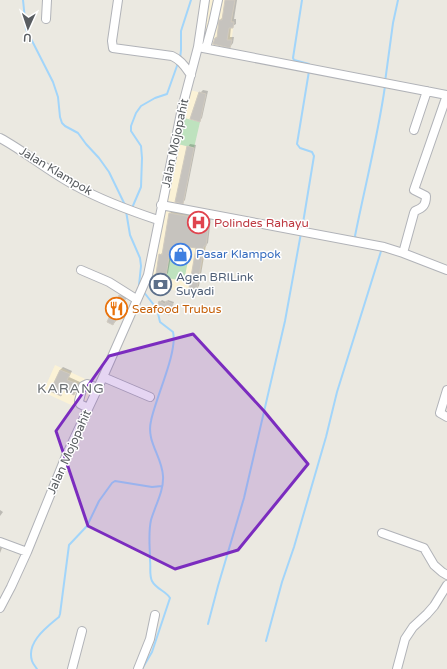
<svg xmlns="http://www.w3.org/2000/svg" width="447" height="669" font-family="'Varela Round',sans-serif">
<rect width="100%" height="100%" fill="#ebe9e1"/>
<path fill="#fbf2d6" d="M208 0H235L232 21 234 22 230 51 202 45Z
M190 90 206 94 200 122 184 118Z
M178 144 194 148 183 206 166 203Z
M164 210 195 216 190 245 206 247 196 295 150 285Z
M55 365 94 383 82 410 43 392Z"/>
<path fill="#bee2be" d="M184 118 200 122 194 148 178 144Z
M166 252 189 256 184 281 162 277Z"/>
<path fill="#0003" d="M227 0H237L234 19H236V24L231 27 230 37H234L233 43 230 47 215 38 218 36 220 20 223 17Z
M203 90 208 91 202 118 199 121 200 93Z
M190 144 196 145 185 200 183 202 188 147Z
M172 211 211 218 208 243 206 245 199 286 197 288V248L178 245 177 249 171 256 168 273 166 275 160 255 163 252 170 213Z
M123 293 127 296 116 321 113 324 108 321 120 296Z
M162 300 166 302 168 300 174 302 169 314 162 307 160 302Z
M63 367 72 371 69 377 80 382 77 391 74 394 64 390 60 395 51 391 60 370Z
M0 510 3 512 0 516Z
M0 547 2 548 0 553Z"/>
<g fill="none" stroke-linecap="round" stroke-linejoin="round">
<path stroke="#a2d5fa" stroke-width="2" d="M23 0 26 29 53 82 58 97 60 117 62 123 65 126 78 133 86 144 99 158 109 172 125 205
M302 0 293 58 294 60 309 64 310 67
M180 59 181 50V31L191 0
M385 82 393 23 398 0
M132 208 141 187 142 158 141 146 131 131V126L136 113 141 106 155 98 167 94 178 63
M126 211 130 235 140 258 141 266 139 285 140 288
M302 229 314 156 312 152 300 148 297 144 309 71
M356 238 355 236C365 186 378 136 385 86
M208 624 218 586 244 498 285 321 301 233
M266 641 282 582 294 547 326 437 337 392 382 248
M37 669C35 666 33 664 32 661 26 642 47 627 59 617L60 614 69 545 87 526 99 501 112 483 115 481 152 487 162 486
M142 669 152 652 170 598C166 591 156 589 152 581 149 575 151 567 150 560 150 547 148 533 151 520 155 506 164 491 163 476 162 456 146 442 151 421 155 399 178 352 173 332L160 322 157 309 143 291"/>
</g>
<path fill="#c6c3be" stroke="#d0cabf" d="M225 0H235L231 22H234L233 28H229L227 40H232L230 48 213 44 215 38H217L219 20H222Z
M199 92 206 94 200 122 190 119Z
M187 146 194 148 183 204 175 202Z
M169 213 209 220 206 246H204L197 289 189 288 196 248 176 245 175 253 172 252 171 257H169L166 276 156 274 159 254 162 255Z
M119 295 125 299 113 325 107 322Z
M159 301 165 304 166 301 173 304 169 315 159 311 160 308 157 307Z
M60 370 70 374 67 380 78 384 74 395 63 390 61 396 50 391Z"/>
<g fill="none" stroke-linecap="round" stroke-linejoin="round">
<defs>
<path id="minor" d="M118 0 112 41 113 48 172 56C181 60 185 67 191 75
M46 19 47 0
M198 47 447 95
M206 48 213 23 218 0
M414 130 427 91
M0 138C26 152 49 172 76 186 101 200 131 211 158 220
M161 205 384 247 403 253 447 270
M403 253 414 213 415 211C423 208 426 205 426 196L414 190 415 187 447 95
M81 270 109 282 136 299
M103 377 150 397
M447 390 440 413 447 417
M88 408 80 404 79 401 83 386 87 384 98 388
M382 533 424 548 434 565 442 572 447 575
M0 542 27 552
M0 608 11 587 27 552 66 456 103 377 148 275 182 108 198 47 205 0
M72 669 82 631
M138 669 150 639 155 615
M397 669 405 639 413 627 427 614 434 606 447 585"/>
</defs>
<use href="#minor" stroke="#b1b3b8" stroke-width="10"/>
<use href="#minor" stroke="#fff" stroke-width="8"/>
</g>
<path fill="#7b2cbf" fill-opacity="0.2" stroke="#7b2cbf" stroke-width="3" stroke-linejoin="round" d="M193 334 264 411 308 464 238 550 175 569 88 526 56 431 109 356Z"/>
<defs>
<symbol id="hospital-ring" viewBox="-11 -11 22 22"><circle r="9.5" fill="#fff" stroke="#e0444e" stroke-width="1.5"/><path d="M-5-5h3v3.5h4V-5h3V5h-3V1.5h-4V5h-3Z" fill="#e0444e"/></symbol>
<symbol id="shop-ring" viewBox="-11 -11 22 22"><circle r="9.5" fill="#fff" stroke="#3f7fe0" stroke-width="1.5"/><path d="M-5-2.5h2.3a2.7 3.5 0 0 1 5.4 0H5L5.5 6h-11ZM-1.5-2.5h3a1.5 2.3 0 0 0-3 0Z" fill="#3f7fe0"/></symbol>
<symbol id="bank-ring" viewBox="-11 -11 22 22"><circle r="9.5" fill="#fff" stroke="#5c6f8a" stroke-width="1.5"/><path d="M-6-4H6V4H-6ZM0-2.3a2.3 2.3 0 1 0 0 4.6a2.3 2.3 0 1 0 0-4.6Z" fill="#5c6f8a"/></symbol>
<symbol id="restaurant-ring" viewBox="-11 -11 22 22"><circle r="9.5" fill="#fff" stroke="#e8710a" stroke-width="1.5"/><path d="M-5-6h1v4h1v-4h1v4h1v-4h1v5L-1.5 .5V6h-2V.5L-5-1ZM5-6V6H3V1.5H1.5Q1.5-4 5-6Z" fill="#e8710a"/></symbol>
</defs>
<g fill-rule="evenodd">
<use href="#hospital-ring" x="186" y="210" width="25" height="25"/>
<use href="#shop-ring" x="168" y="242" width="25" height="25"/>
<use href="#bank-ring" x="148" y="272" width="25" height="25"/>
<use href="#restaurant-ring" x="104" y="296" width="25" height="25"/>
</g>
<g text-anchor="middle" stroke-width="3" stroke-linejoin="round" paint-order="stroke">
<g font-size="12" fill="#595d61" stroke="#fff">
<text transform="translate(175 143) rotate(-78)" y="4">Jalan Mojopahit</text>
<text transform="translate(56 171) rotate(31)" y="4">Jalan Klampok</text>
<text transform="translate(69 452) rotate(-66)" y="4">Jalan Mojopahit</text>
</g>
<g font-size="12" fill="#be3a42" stroke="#fff" text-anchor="start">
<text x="214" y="227">Polindes Rahayu</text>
</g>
<g font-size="12" fill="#366cbe" stroke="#fff" text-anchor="start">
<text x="196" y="258">Pasar Klampok</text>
</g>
<g font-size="12" fill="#4e5e75" stroke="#fff" text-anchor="start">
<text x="176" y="281">Agen BRILink<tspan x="176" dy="14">Suyadi</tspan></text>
</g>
<g font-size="12" fill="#c56008" stroke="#fff" text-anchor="start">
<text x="132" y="313">Seafood Trubus</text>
</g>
<g font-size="14" letter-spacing="1" fill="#6a6f73" stroke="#fff">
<text x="71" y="393">KARANG</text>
</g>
</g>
<g transform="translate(28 28) rotate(183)" stroke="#ffffff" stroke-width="3" paint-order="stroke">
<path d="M0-3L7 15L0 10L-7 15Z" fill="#595d61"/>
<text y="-6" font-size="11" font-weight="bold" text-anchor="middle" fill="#595d61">U</text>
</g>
</svg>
